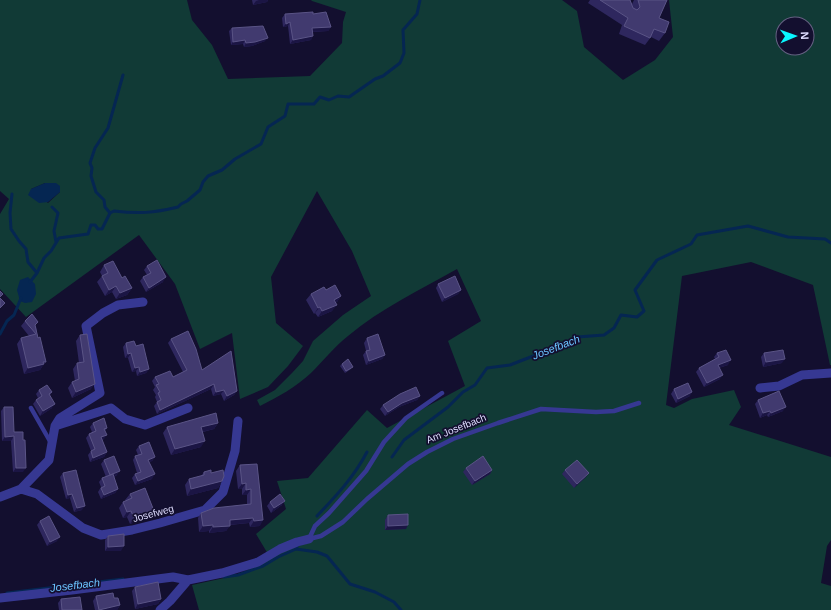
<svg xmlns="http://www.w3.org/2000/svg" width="831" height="610" font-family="Helvetica,sans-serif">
<rect width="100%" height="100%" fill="#130f2f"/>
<path fill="#113a36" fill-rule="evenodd" d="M0 0H187L192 20 212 45 228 79 310 76 342 43 343 22 346 12 312 1 311 0H562L577 11 584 47 623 80 655 60 673 37 669 0H831V365H830L813 285 751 262 682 276 666 405 674 408 692 399 734 390 741 407 729 425 831 457V540L827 546 821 583 831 586V610H199L192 585 238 575 271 559 256 534 286 509 277 481 308 478 367 410 387 428 465 386 448 341 481 321 457 269C420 290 380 309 348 336 334 347 323 361 311 373 296 387 278 397 260 406L257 400 275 390 292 373 303 361 313 341 343 315 371 296 352 251 317 191 271 277 276 323 303 346 288 366 268 387 240 399 232 333 200 349 175 284 139 235 26 317 0 289V214L9 199 0 191ZM783 24H807V48H783ZM45 183 60 192 48 203 31 189Z"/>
<path fill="#052652" d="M45 183H56L60 186V192L48 202 39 203 28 195 31 189Z
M28 277 35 284 36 294 32 302 25 303 20 301 17 290 20 280Z"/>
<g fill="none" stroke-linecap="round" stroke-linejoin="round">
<path stroke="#052652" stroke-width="3" d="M12 194 10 213 11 229 19 241 26 249 28 262 37 273
M52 207 58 213 54 231 56 242
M110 213 105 207 104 200 96 192 91 176 92 168 90 163 95 148 108 128 123 75
M30 282 37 273 44 258 51 251 59 238 88 234 91 225H95L98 229H102L110 213 114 211C139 214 153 213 178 207L181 204 187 201 200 190 203 182 208 176 222 170 235 159 261 144 268 127 285 116 288 104H314L320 97 329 100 338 96 349 97 375 79 383 76 400 63 404 53 403 30 417 14 420 0
M0 334 7 321 14 315 21 298
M392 457 404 440 448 407 463 392 475 385 487 368 510 365 559 346 577 337 604 335 614 328 621 315 637 317 644 311 635 290 657 260 691 244 697 235 748 226 788 237 825 239 831 243
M317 516C336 496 354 477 367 452
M296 549 317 552 327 556 350 584 375 592 394 602 401 610
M224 577 238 575 263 566 278 557 296 549 297 547
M7 593 123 579"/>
<path stroke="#363892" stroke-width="4.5" d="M31 408 51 443
M309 539 321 536 343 522 367 499 408 464 427 452 453 439 498 423 541 409 596 412 614 411 639 403
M309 539 315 526 329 513 366 471 384 442 406 418 442 393"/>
<path stroke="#363892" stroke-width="9" d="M760 388 779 386 802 375 831 373
M55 426 111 408 125 419 145 425 188 408
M21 489 37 494 83 528 101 535 132 530 160 523 205 510 223 492 235 451 238 421
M0 497 21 489 49 460 55 426 60 418 100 393 86 326 103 313 118 305 143 302
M0 598 72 590 173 577 188 580 222 573 258 562 280 549 297 542 309 539
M160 610 170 601 188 580"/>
</g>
<path fill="#2e275e" d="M252 0H268L267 2 253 5Z
M590 0H630L632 4 634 0H667L659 18 665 33 659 41 651 37 645 45 619 34 622 25 588 3Z
M285 14H313L331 27 328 31 313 32 311 40 290 44 288 26 283 27 282 18Z
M232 28 265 41 252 46 244 47 243 44 231 45 229 31Z
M104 265 122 278 132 288 127 295 116 299 112 292 105 296 97 282 102 276 100 272Z
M147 266 163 282 146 292 140 281 143 277 147 275 144 270Z
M438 284 461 290 458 294 442 302 436 288Z
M326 290 341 296 337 302 335 303 332 311 318 317 315 313 314 314 306 300 311 294Z
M25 321 36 326 42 367 40 370 24 374 17 344 21 338 29 336 21 326Z
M80 335 91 389 72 398 68 388 72 382 75 381 73 369 77 363H79L76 341Z
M367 338 385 355 382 359 366 365 363 355 366 351 364 343Z
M171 339 202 370 237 391 234 395 224 401 221 394 213 396 211 389 157 414 154 406 157 402 155 397 156 395 153 390 155 387 152 381 155 377H173L183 372 168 343Z
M126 343 136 346 149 369 146 373 137 376 136 371 132 372 128 358H125L123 347Z
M717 353 728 365 719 368 720 379 704 387 696 372 699 368 715 359 714 357Z
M764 353 782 363 763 367 761 357Z
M342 364 351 369 345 373 340 366Z
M674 389 690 396 676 403 671 394Z
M39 390 52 392 50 395 52 408 40 416 33 404 36 400 38 398 36 394Z
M420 396 417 400 399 407 385 416 380 409 383 405Z
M758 400 783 411 768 417 767 415 760 418 755 404Z
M4 407 14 432 23 472H13L11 441H2L1 411Z
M93 423 107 428 105 431 104 439 102 440 107 452 104 457 90 462 88 455 91 451 86 438 89 434 92 432 90 427Z
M218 423 214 429 203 432 201 447 171 455 163 433 167 427Z
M139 446 155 457 152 461 149 462 152 479 135 485 132 478 135 474 137 473 133 460 135 456 138 455 136 450Z
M104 460 117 475 114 477 118 489 115 493 101 499 98 492 101 487 99 482 102 478 106 477 101 464Z
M257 464 260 526 250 527 249 523 230 525 226 531 209 533V531L199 532 198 518 201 513 247 505V495H242V489H238L236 471 240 465Z
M466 468 492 470 490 474 472 485 463 472Z
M565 470 586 477 574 488 562 474Z
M204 472 211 473 222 481 218 488 187 496 185 485 189 479 201 476Z
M63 473 82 510 74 512 70 498 66 499 60 477Z
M130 494 149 517 130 524 127 517 123 518 119 508 123 502 126 501 125 500Z
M270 502 282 505 271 513 267 506Z
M388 515 406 529 385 530V520Z
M40 521 57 541 47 546 37 525Z
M108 536 121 551H105V540Z
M135 587 161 599 158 604 135 609 132 591Z
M96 596 114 598 120 605 117 610H95L93 601Z
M61 599 82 610H59L58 603Z"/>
<path fill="#1b1544" d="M259 0H268L267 2 253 5 256 1Z
M290 22 288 26 283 27 286 24Z
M331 27 328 31 309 32 312 28Z
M313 36 311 40 290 44 293 40Z
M268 38 265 41 252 46 244 47 246 43Z
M245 40 243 44 231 45 233 42Z
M166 277 163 282 146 292 149 288Z
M116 286 112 292 105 296 109 290Z
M132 288 127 295 116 299 120 293Z
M461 290 458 294 442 302 445 298Z
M341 296 337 302 329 306 334 300Z
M337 305 332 311 318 317 322 311Z
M320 307 315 313 314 314 318 308Z
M131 353 128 358H125L128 354Z
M385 355 382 359 366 365 369 361Z
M785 359 782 363 763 367 766 362Z
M731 360 728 365 715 369 718 365Z
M43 362H46L40 370 24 374 28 368Z
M139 367 136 371 132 372 135 368Z
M149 369 146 373 137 376 140 372Z
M723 375 720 379 704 387 707 383Z
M95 384 91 389 72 398 76 392Z
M214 384 211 389 157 414 160 410Z
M224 390 221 394 213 396 216 392Z
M237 391 234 395 224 401 227 396Z
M692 392 690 396 676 403 678 399Z
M420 396 417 400 399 407 385 416 388 412 402 403Z
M55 404 52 408 40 416 43 411Z
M786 407 783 411 768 417 771 413Z
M770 411 767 415 760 418 763 413Z
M218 423 214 429 197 433 201 427Z
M107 435 104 439 98 441 101 437Z
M14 436 11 441H2L5 437Z
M205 441 201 447 171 455 175 449Z
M107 452 104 457 90 462 93 458Z
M155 457 152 461 145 464 148 460Z
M16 468H26L23 472H13Z
M492 470 490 474 472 485 475 481Z
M120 471 117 475 107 479 110 475Z
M589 473 586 477 574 488 577 484Z
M155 474 152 479 135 485 138 481Z
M222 481 218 488 187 496 191 489Z
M246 483 242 489H238L242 484Z
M118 489 115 493 101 499 104 495Z
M251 489 247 495H242L246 490Z
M72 494 70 498 66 499 68 495Z
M285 501 282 505 271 513 274 508Z
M85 506 82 510 74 512 77 508Z
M131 511 127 517 123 518 127 512Z
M154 511 149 517 130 524 134 518Z
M253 518 249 523 226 525 230 520Z
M263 520 260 526 250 527 254 521Z
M213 525 209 531 199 532 203 526Z
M408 525 406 529 385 530 388 526Z
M230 526 226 531 209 533 213 527Z
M60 537 57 541 47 546 50 542Z
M124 546 121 551H105L108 547Z
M161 599 158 604 135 609 138 604Z
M120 605 117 610H99Z"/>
<path fill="#413a6f" stroke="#5a5486" d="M600 0H630L633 8 637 10 640 7 638 0H667L659 18 669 22 665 33 654 29 650 38 624 26 628 18Z
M313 12V14L326 12 331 27 312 28 313 36 293 40 290 22 286 24 285 14Z
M263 26 268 38 255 42 246 43 245 40 233 42 232 28Z
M157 260 166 277 149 288 143 277 151 273 147 266Z
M113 261 122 278 125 276 132 288 120 293 116 286 109 290 102 276 108 273 104 265Z
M455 276 461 290 445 298 438 284Z
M335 285 341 296 334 300 337 305 322 311 320 307 318 308 311 294 324 287 326 290Z
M0 291 3 294 0 297Z
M0 298 5 303 0 308Z
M32 314 38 322 35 325 38 338 40 337 46 362H43L44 364 28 368 21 338 36 334 25 321Z
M188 331 196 349 202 370 231 351 237 391 227 396 224 390 216 392 214 384 160 410 157 402 161 400 158 393 160 392 156 385 159 384 155 377 170 371 173 377 187 370 171 339Z
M87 334 95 384 76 392 72 382 79 379 77 363 84 362 80 335Z
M378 334 385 355 369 361 366 351 370 350 367 338Z
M134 341 136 346 143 344 149 369 140 372 139 367 135 368 131 353 128 354 126 343Z
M726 350 731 360 718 365 723 375 707 383 699 368 719 357 717 353Z
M783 350 785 359 766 362 764 353Z
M348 359 353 367 346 371 342 364Z
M688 383 692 392 678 399 674 389Z
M47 385 52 392 49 394 55 404 43 411 36 400 42 396 39 390Z
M416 387 420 396 402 403 388 412 383 405 400 394Z
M779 391 786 407 771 413 770 411 763 413 758 400Z
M4 407H13L14 432H23V440H25L26 468H16L14 436 5 437Z
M216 413 218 423 201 427 205 441 175 449 167 427Z
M104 418 107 428 104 429 107 435 101 437 107 452 93 458 91 451 95 449 89 434 96 431 93 423Z
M149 442 155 457 148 460 155 474 138 481 135 474 141 472 135 456 142 454 139 446Z
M114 456 120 471 110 475 104 460Z
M483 456 492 470 475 481 466 468Z
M577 460 589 473 577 484 565 470Z
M257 464 263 520 254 521 253 518 230 520V526L213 527V525L203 526 201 513 214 508 251 504V489L246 490V483L242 484 240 465Z
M76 470 85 506 77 508 72 494 68 495 63 473Z
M211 470V473L223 470 224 476 222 481 191 489 189 479 204 475V472Z
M113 474 118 489 104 495 101 488 105 486 102 478Z
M145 488 154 511 134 518 131 511 127 512 123 502 132 498 130 494Z
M280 494 285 501 274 508 270 502Z
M408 514V525L388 526V515Z
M49 516 60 537 50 542 40 521Z
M124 534V546L108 547V536Z
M158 582 161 599 138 604 135 587Z
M113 593 114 598H118L120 605 99 610 96 596Z
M80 597 82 610H62L61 599Z"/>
<g text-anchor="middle" stroke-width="3.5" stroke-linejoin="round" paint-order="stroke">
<g font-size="10" fill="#dfddff" stroke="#130f2f">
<text transform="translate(456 428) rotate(-22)" y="4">Am Josefbach</text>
<text transform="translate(153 513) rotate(-15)" y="4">Josefweg</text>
</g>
<g font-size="11" font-style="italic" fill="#6bc4ff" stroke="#130f2f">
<text transform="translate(556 347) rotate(-21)" y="4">Josefbach</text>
<text transform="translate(75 585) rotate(-7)" y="4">Josefbach</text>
</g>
</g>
<g transform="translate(795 36) rotate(88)"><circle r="19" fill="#130f2f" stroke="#656182"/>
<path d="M0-3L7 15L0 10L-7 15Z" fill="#09f6ff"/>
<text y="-6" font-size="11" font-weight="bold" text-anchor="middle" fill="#dfddff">N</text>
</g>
</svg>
